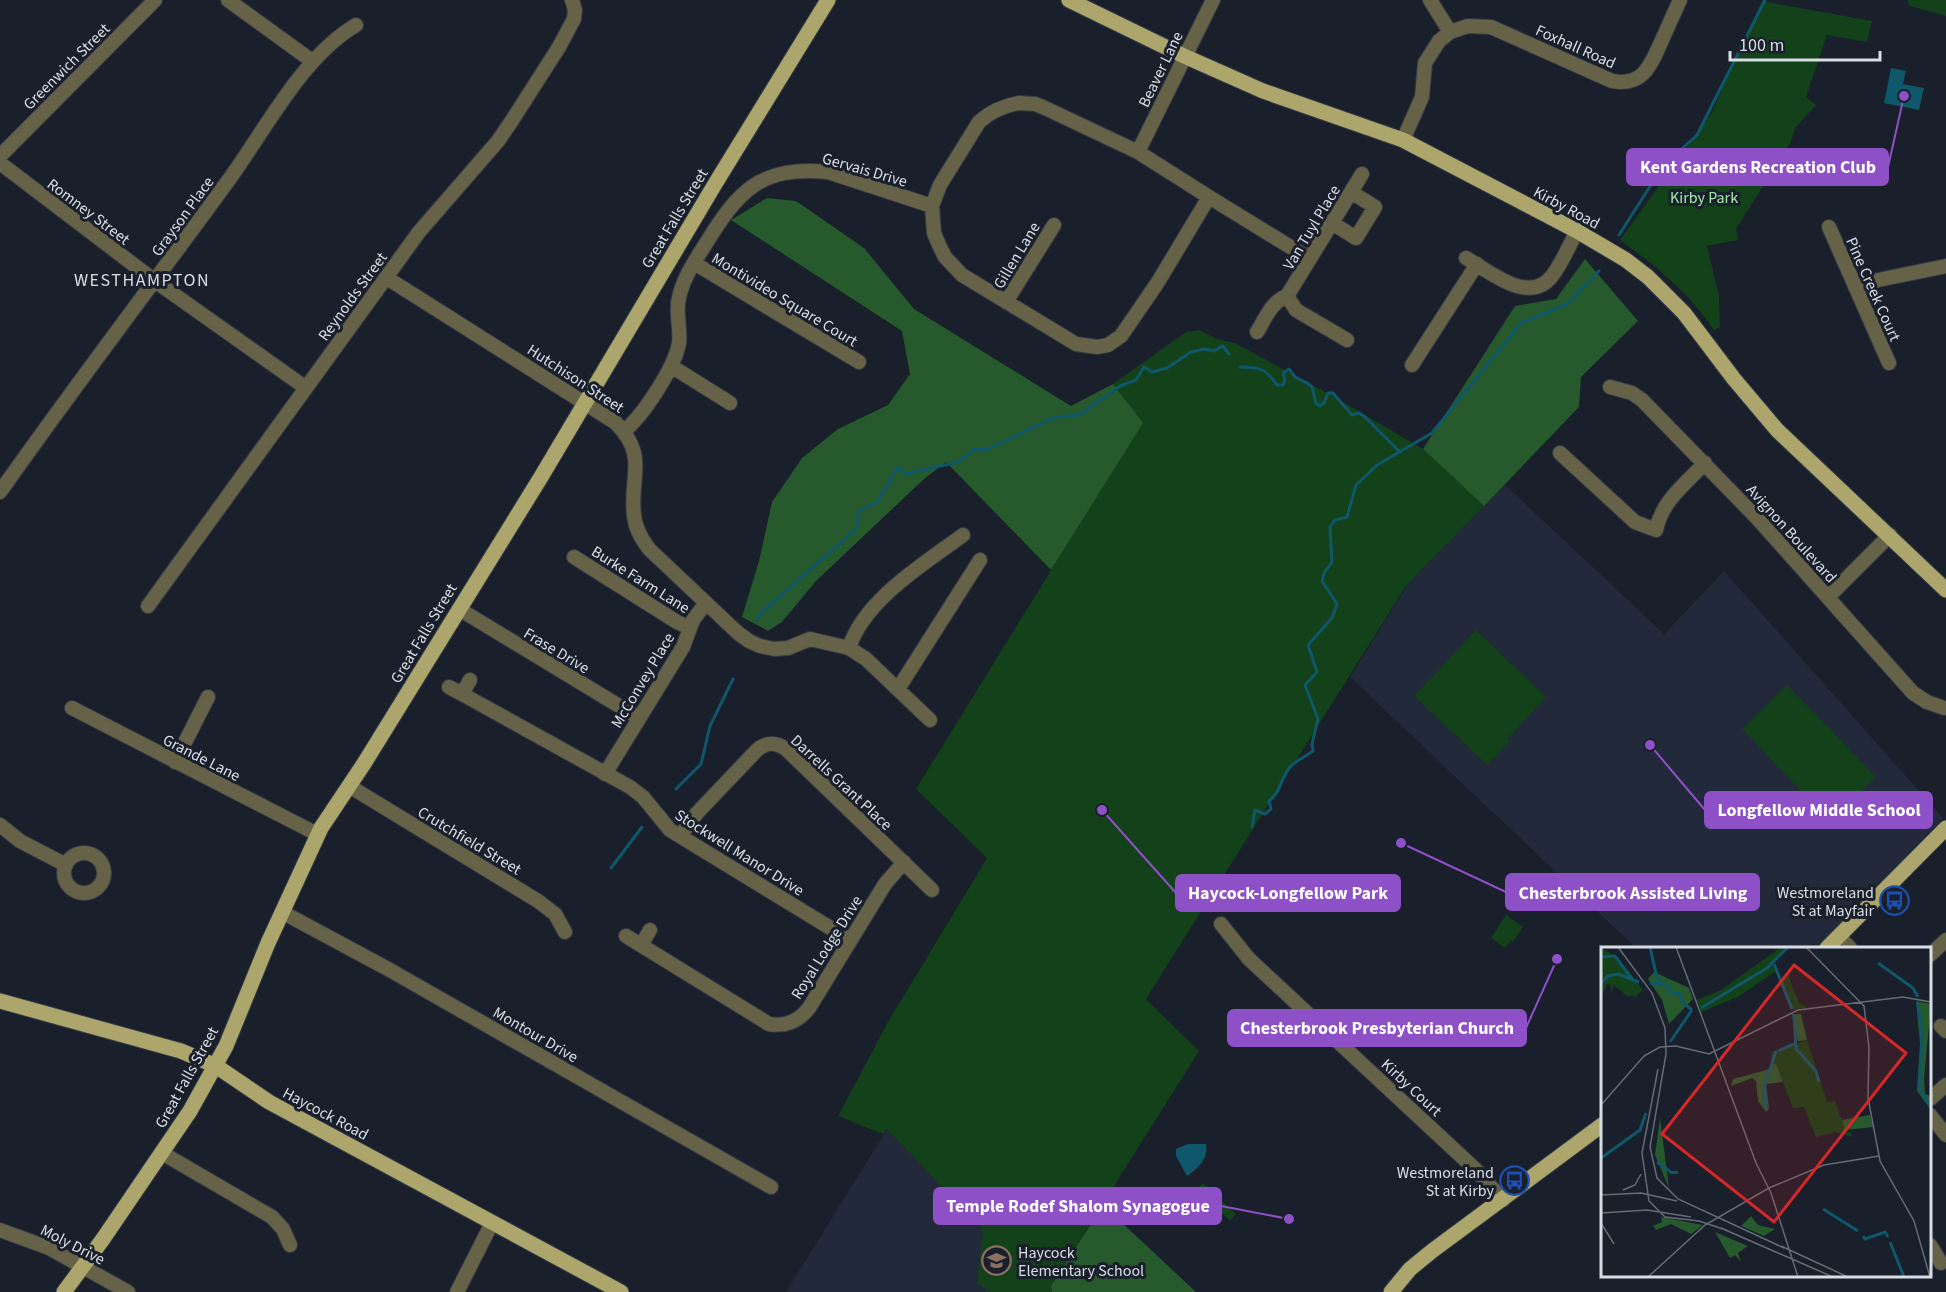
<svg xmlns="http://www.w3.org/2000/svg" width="1946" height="1292" font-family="'Source Sans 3',sans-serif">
<rect width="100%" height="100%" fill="#191f2b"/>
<path fill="#21293a" d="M1483 464 1664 634 1724 571 1943 818 1817 948H1636L1350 677Z
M888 1128 1060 1292H786Z"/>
<path fill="#134119" d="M1907 0H1946V16L1910 6Z
M1762 1 1872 21 1867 42 1827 35 1806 97 1816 105 1796 127 1790 144 1736 229 1738 240 1707 246 1719 296 1720 327 1714 330C1689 293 1656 266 1620 240L1712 112Z
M1199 330 1217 339 1235 343 1333 396 1423 449 1484 506 1406 586 1146 999 1199 1051 1051 1286 1052 1292H991L977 1284 983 1230 887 1129 883 1134 838 1116 888 1022 987 858 916 789 1142 423 1113 384 1186 332Z
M1476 630 1546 697 1508 738 1510 741 1487 765 1414 696Z
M1787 685 1876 777 1830 821 1742 729Z
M1506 915 1523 927 1513 942 1511 940 1506 947H1504L1491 938Z
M1203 1183 1236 1214 1230 1221 1197 1189Z"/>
<path fill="#26592c" d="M767 198 796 201 864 248 914 309 1071 406 1113 384 1143 423 1051 570 946 462 924 479 816 581 782 622 768 631 742 617 759 561 772 502 802 458 838 429 888 405 910 374 902 331 731 220Z
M1585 259 1638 321 1581 377 1579 407 1484 506 1423 449 1515 306 1556 299Z
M1103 1205 1196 1292H1052L1051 1286Z"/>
<path fill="#0f576b" d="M1891 68 1906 71 1903 84 1924 88 1919 110 1884 103Z
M1188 1144H1206C1209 1159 1198 1168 1187 1176L1176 1156V1149Z"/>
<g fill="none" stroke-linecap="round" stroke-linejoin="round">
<path stroke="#0f576b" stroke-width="3" d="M1619 235 1663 166 1697 135 1765 0
M1240 367C1260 367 1266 369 1277 385H1283L1285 380 1283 373 1289 369 1295 377 1307 383 1312 387 1316 403 1320 406 1324 403 1328 393H1333L1352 415 1359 413 1365 417 1400 452
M758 619 761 613 856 529 859 511 877 502 898 467 905 474 958 462 974 449 986 450 1055 417 1079 415 1120 386 1136 380 1144 367 1152 372 1167 368 1191 352 1204 349 1214 351 1223 346 1229 354
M676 789 701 764 710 726 733 679
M1252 827 1255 810 1265 814 1271 809 1269 801C1281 792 1280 780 1289 768 1295 761 1306 756 1313 751L1312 744 1318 719 1305 685 1317 672 1308 645 1332 618 1337 604 1322 581 1324 573 1332 562 1330 527 1335 520 1347 517 1356 485 1377 465 1432 433 1521 323 1567 304 1599 271
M611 868 642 827"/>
<defs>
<path id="minor" d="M228 0 312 61
M1430 0 1450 32 1468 26 1491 27 1612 81C1644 87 1651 64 1662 40 1668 27 1674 13 1680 0
M1019 103 1035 104 1045 108 1138 152 1209 197 1158 282 1121 336 1108 345 1097 347 1076 344 962 275 945 257 939 245 934 233 932 206 940 185 979 122C991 111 1003 106 1019 103Z
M1403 140 1422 97 1425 63 1439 41 1450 32
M1138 152 1213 0
M0 156 155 0
M0 163 155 281 306 388
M1209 197 1310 259
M1332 223 1356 238 1375 207 1351 192
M1829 227 1889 363
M1466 258C1489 271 1529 306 1552 276 1562 263 1569 246 1577 231
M694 263 859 362
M387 278 616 423C649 457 629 477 634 515 635 528 641 538 649 549L738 633 749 641 760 646 774 649 788 648 810 639 849 648 866 659 930 720
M1856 288 1878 280 1946 266
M1287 296 1296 310 1347 340
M1006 302 1054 225
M1257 332C1265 319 1272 301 1287 296L1362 174
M1412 365 1477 264
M671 366 730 403
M1610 387 1632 393 1642 400 1757 518 1913 693 1927 702 1944 708
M624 431C643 416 675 367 679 343 681 328 675 312 679 298 683 278 695 261 705 245 738 191 761 165 828 172L932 206
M1560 453 1635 522 1656 530C1662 501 1685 484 1705 463
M0 492C74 387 152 285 228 181 266 129 301 58 356 25
M574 557 677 622 690 628
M1828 597 1890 535
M148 606 419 232 498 141 511 122 559 47 574 19 575 10 572 0
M459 609 639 718
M849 648C864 600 924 564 963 535
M449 687 462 694 470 680
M898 689 980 560
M462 694 630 787 643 797 670 830 850 940
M72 708 317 834
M175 762 208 697
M605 774 683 647 693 620 706 603
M349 786 538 901 555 914 565 932
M0 825 20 841 66 865
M680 836 697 813 757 750C767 742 775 742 786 749L932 890
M64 873a20 20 0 1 1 40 0a20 20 0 1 1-40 0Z
M282 912 388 969 771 1187
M1221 924 1249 959 1475 1169 1503 1200
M626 936 769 1024C785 1027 799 1021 809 1008L885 884 904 862
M1839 937 1850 948
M641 945 650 930
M1930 955 1946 940
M1941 1026 1946 1031
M1930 1099 1946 1085
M1930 1115 1946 1135
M162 1153 272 1217 283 1229 290 1245
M0 1230 49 1248 128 1292
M1930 1245 1941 1263
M457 1292 492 1223"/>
<path id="major" d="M1069 0 1184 56 1263 91 1403 140 1577 231 1626 260 1648 277 1684 313 1734 379 1777 430 1946 590
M1827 948 1946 828
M0 1001 181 1051 216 1066 269 1102 621 1292
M64 1292 103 1239 190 1111 226 1046 268 943 321 828 365 762 541 477 715 184 828 0
M1391 1292 1410 1269 1432 1251 1602 1125"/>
</defs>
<use href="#minor" stroke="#343a45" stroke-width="16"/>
<use href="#major" stroke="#343a45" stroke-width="17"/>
<use href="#minor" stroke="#666247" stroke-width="14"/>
<use href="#major" stroke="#ada66c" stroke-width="15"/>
</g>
<defs>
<symbol id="bus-ring" viewBox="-11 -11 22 22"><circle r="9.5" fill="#191f2b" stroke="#1a4fb4" stroke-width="1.5"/><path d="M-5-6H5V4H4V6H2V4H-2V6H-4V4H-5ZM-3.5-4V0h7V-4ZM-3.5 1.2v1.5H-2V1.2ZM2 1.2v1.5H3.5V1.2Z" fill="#1a4fb4"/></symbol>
<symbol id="school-ring" viewBox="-11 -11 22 22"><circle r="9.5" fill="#191f2b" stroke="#8d6e63" stroke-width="1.5"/><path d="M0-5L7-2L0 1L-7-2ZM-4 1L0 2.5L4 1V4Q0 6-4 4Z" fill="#8d6e63"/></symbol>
</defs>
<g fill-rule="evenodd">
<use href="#bus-ring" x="1878" y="884" width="33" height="33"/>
<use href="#bus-ring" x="1498" y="1164" width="33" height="33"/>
<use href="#school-ring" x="980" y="1244" width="33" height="33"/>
</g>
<g text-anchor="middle" stroke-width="6" stroke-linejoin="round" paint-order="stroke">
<g font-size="16" fill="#d9dee6" stroke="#191f2b">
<text transform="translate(1576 46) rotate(24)" y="6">Foxhall Road</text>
<text transform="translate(66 66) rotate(-45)" y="6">Greenwich Street</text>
<text transform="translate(1160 69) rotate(-64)" y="6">Beaver Lane</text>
<text transform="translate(865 169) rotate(16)" y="6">Gervais Drive</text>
<text transform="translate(1567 207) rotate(28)" y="6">Kirby Road</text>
<text transform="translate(89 211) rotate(37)" y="6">Romney Street</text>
<text transform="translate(182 216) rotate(-54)" y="6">Grayson Place</text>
<text transform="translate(674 218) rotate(-59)" y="6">Great Falls Street</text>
<text transform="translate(1311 227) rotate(-59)" y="6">Van Tuyl Place</text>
<text transform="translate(1016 255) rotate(-59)" y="6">Gillen Lane</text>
<text transform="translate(1874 289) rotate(66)" y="6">Pine Creek Court</text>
<text transform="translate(352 296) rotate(-54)" y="6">Reynolds Street</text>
<text transform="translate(785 299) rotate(31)" y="6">Montivideo Square Court</text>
<text transform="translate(576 378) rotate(33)" y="6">Hutchison Street</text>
<text transform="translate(1792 533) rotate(48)" y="6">Avignon Boulevard</text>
<text transform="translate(641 579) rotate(32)" y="6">Burke Farm Lane</text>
<text transform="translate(423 633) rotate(-59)" y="6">Great Falls Street</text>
<text transform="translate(557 650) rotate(31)" y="6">Frase Drive</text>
<text transform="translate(642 680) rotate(-59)" y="6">McConvey Place</text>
<text transform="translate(202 757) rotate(27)" y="6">Grande Lane</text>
<text transform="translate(842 782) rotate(43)" y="6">Darrells Grant Place</text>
<text transform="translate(470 840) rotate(31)" y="6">Crutchfield Street</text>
<text transform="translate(740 852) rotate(32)" y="6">Stockwell Manor Drive</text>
<text transform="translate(826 947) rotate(-58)" y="6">Royal Lodge Drive</text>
<text transform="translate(536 1034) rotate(30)" y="6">Montour Drive</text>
<text transform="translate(186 1077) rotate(-61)" y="6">Great Falls Street</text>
<text transform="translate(1412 1087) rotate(43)" y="6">Kirby Court</text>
<text transform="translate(326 1113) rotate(28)" y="6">Haycock Road</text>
<text transform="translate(73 1244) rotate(27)" y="6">Moly Drive</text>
</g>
<g font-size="16" fill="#a2eca6" stroke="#191f2b">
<text x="1704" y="203">Kirby Park</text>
</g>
<g font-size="16" fill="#d9dee6" stroke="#191f2b" text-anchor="end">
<text x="1874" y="898">Westmoreland<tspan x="1874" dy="18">St at Mayfair</tspan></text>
<text x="1494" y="1178">Westmoreland<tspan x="1494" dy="18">St at Kirby</tspan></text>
<text x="1018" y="1258" text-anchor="start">Haycock<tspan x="1018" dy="18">Elementary School</tspan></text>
</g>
<g font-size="18" letter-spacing="1.5" fill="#d9dee6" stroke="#191f2b">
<text x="142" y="286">WESTHAMPTON</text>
</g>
</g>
<g transform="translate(1601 947)">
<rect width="330" height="330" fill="#191f2b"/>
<path d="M0 0 18 12 42 43 35 49 36 54 34 49H26L13 38 10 47V38L6 37 0 51ZM180 0H185L171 15 175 24 137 50 100 65 96 53 120 43ZM190 26 188 31 198 56 206 60 192 63 181 34ZM206 93 226 155 234 154 245 185H250L251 190 234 185 215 190 203 160 192 161 175 117H170L171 105Z" fill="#134119"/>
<path d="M53 25 88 41 92 52 68 77 61 53 47 32ZM315 54 330 57 323 132 324 147 330 149V163L316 144 319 96ZM191 67H200L206 93 197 94ZM170 117H175L182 135 165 137 168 161 165 165 157 154 155 134 151 131 130 139 132 132 169 122ZM269 168 272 180 244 183 241 173ZM59 171 68 241 54 208ZM150 269 157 278 174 282 163 289 140 279ZM60 270 102 278 90 287 70 277 55 283 52 279 61 275ZM114 285 147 299 137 306 140 315 134 308 129 311Z" fill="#26592c"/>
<path fill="none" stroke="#0f576b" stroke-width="3" d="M49 0 56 31 62 37M0 10 14 9 31 32M277 16 312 41 317 50M173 17 191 62M0 36 7 29 17 27 38 35M49 36 67 38 69 45 79 47 80 54 91 63M317 55 321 93 318 140 330 161M100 61 166 21 187 0M193 67 195 102 215 124 218 135M69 95 91 63M177 104 195 96M166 163 163 141 175 104M0 211 39 183 45 166M56 215 71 226 77 225M222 262 257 284M262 289 264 292 284 285 287 290M289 295 303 330"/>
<path fill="none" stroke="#666b76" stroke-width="1.5" d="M17 0 51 46 64 81 65 107 49 200 56 231 77 252 183 301M75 0 155 216 170 246 197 330M205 0 263 59 268 100 267 151 279 214 313 274 329 330M57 122 41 206 48 254 64 270 98 274 125 283M0 158 43 109 59 100 75 99 108 107 197 63 302 50 330 55M22 243 34 238 40 227M0 248 40 246 76 254M0 266 46 263 90 270M0 276 13 297M120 281 232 330M180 299 247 330M47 330 104 278 168 241 223 218 278 209"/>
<path fill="#d62828" fill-opacity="0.15" stroke="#d62828" stroke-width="3" d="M193 18 305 106 173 275 61 187Z"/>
<rect width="330" height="330" fill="none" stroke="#d9dee6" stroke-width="3"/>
</g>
<path fill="none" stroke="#8e50c7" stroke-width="2" d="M1904 96L1888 167M1650 745L1705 810M1401 843L1506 892M1102 810L1176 893M1557 959L1526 1028M1289 1219L1221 1206"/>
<g fill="#8e50c7" stroke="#191f2b" stroke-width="2">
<circle cx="1904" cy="96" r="6"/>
<circle cx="1650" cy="745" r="6"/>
<circle cx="1401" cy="843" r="6"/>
<circle cx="1102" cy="810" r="6"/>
<circle cx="1557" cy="959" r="6"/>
<circle cx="1289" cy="1219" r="6"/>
</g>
<g fill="#8e50c7" stroke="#8e50c7" stroke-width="2">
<rect x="1627" y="149" width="261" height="36" rx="6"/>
<rect x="1705" y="792" width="227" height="36" rx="6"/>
<rect x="1506" y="874" width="253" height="36" rx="6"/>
<rect x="1176" y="875" width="224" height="36" rx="6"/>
<rect x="1228" y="1010" width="298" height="36" rx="6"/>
<rect x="934" y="1188" width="287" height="36" rx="6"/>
</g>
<g font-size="18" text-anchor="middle" font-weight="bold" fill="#fff">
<text x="1758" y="173">Kent Gardens Recreation Club</text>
<text x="1819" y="816">Longfellow Middle School</text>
<text x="1633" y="899">Chesterbrook Assisted Living</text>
<text x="1288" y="899">Haycock-Longfellow Park</text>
<text x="1377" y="1034">Chesterbrook Presbyterian Church</text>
<text x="1078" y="1212">Temple Rodef Shalom Synagogue</text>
</g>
<path d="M1730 51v9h150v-9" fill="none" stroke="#d9dee6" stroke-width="3"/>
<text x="1739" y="51" font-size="18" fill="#d9dee6" stroke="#191f2b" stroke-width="4.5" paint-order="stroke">100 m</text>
</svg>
